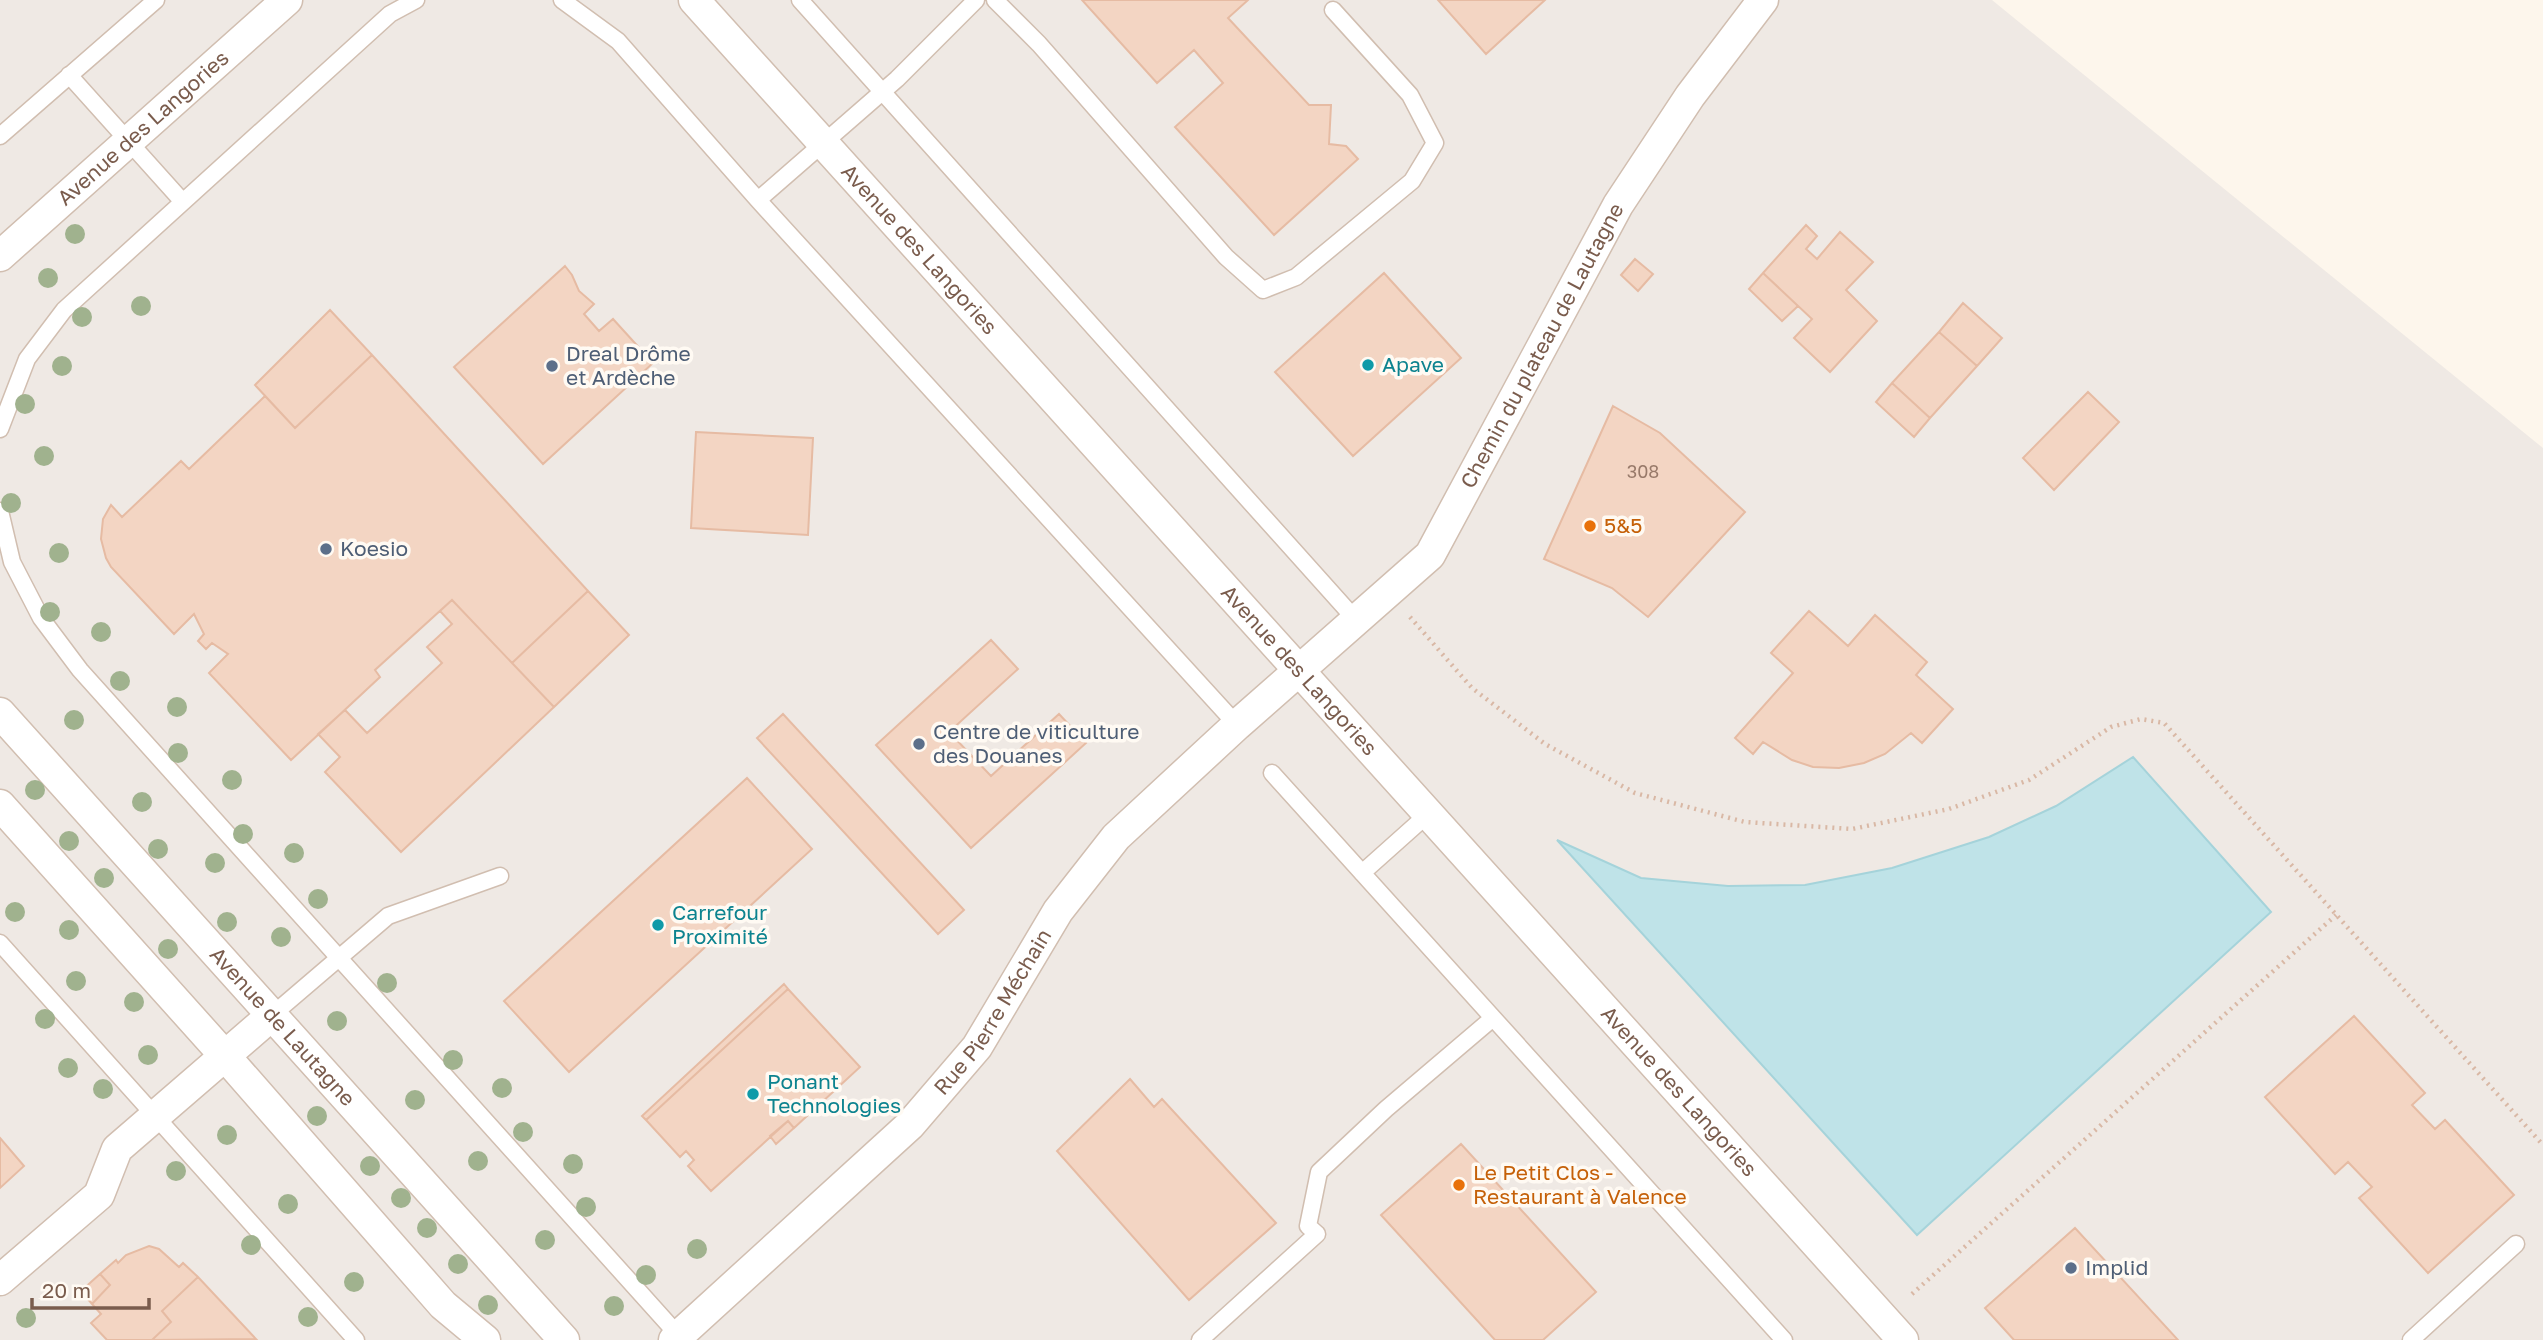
<svg xmlns="http://www.w3.org/2000/svg" width="2543" height="1340" font-family="'Golos Text',sans-serif">
<rect width="100%" height="100%" fill="#fdf6ec"/>
<path fill="#efe9e4" d="M0 0H1992L2543 448V1340H0Z"/>
<path fill="#bfe3e8" stroke="#a5d3da" stroke-width="2" d="M2133 757 2271 912 1917 1235 1557 840 1641 878 1728 886 1805 885 1892 868 1989 837 2056 806Z"/>
<path fill="#f3d5c3" stroke="#e6bba3" stroke-width="2" d="M1082 0H1248L1228 18 1309 105H1331L1329 144 1346 146 1358 159 1274 235 1175 127 1223 83 1194 50 1157 83Z
M1438 0H1545L1486 54Z
M1806 225 1817 236 1806 249 1817 259 1840 232 1873 262 1846 290 1877 321 1830 372 1794 338 1812 319 1763 273Z
M1635 259 1653 274 1638 291 1621 275Z
M565 266 572 275 579 291 594 304 584 314 599 331 613 319 653 363 543 464 454 367Z
M1384 273 1461 358 1353 456 1275 372Z
M1763 273 1798 306 1782 321 1749 289Z
M1963 303 2002 338 1977 366 1939 332Z
M330 310 372 355 295 428 255 385Z
M1939 332 1977 366 1930 418 1892 383Z
M372 355 588 591 512 663 452 600 375 670 380 677 291 760 209 673 228 654 212 643 206 649 198 641 204 634 194 614 174 634 111 567 106 558 101 539 103 519 111 505 122 517 181 461 189 469 265 396 295 428Z
M1892 383 1930 418 1914 437 1876 402Z
M2088 392 2119 422 2054 490 2023 458Z
M1613 406 1660 433 1745 512 1648 617 1612 588 1544 559Z
M696 432 813 438 808 535 691 528Z
M588 591 629 635 554 707 512 663Z
M452 600 554 707 401 852 325 772 340 757 318 734 345 710 367 733 442 663 427 647 452 624 440 611Z
M1809 611 1848 646 1875 615 1927 662 1916 675 1953 709 1922 743 1911 733 1885 754 1864 763 1839 768 1813 767 1792 760 1763 742 1753 754 1735 738 1793 673 1771 653Z
M991 640 1018 669 949 732 991 776 1059 714 1086 743 971 848 876 745Z
M783 714 964 910 938 934 757 738Z
M747 778 812 849 569 1072 504 1001Z
M784 984 788 989 646 1120 642 1116Z
M788 989 860 1067 794 1128 788 1121 711 1191 688 1166 694 1160 686 1151 680 1157 646 1120Z
M2354 1016 2425 1093 2412 1105 2435 1129 2445 1120 2514 1195 2428 1273 2359 1198 2372 1187 2348 1162 2335 1174 2265 1097Z
M1130 1079 1154 1107 1162 1099 1276 1223 1189 1300 1057 1151Z
M788 1121 794 1128 776 1144 770 1136Z
M0 1138 24 1166 0 1188Z
M1461 1144 1596 1292 1543 1340H1495L1381 1215Z
M2075 1228 2178 1340H2014L1985 1308Z
M149 1246 159 1249 179 1267 183 1263 198 1277 162 1311 171 1322 152 1340H107L91 1323 101 1314 92 1304 110 1285 100 1274 116 1260 118 1263 126 1255Z
M183 1263 198 1277 256 1339 152 1340 171 1322 162 1311 198 1277Z
M100 1274 110 1285 92 1304 81 1291Z"/>
<g fill="none" stroke-linecap="round" stroke-linejoin="round">
<defs>
<path id="service" d="M562 0 618 41 758 200 1237 725
M800 0 1356 620
M995 0 1039 44 1226 257 1263 290 1296 277 1412 181 1435 143 1410 95 1333 10
M69 75 183 202
M0 136 156 0
M758 200 897 79 976 0
M0 429 27 359 64 310 390 14 416 0
M0 511 12 562 41 618 80 670 679 1336
M1272 773 1784 1340
M1362 873 1427 815
M0 943 356 1340
M271 1016 388 916 500 876
M1200 1340 1317 1234 1308 1226 1319 1172 1386 1109 1493 1018
M2411 1340 2516 1244"/>
<g id="minor">
<path id="s1" d="M694 0 1903 1340"/>
<path id="s2" d="M0 256 287 0"/>
<path id="s3" d="M0 713 564 1340"/>
<path d="M0 805 225 1056 443 1305 485 1340"/>
<path d="M0 1280 99 1195 117 1149 271 1016"/>
<path id="s4" d="M674 1340 910 1125 977 1047 1058 911 1116 837 1237 725 1430 555 1618 205 1690 96 1763 0"/>
</g>
</defs>
<use href="#service" stroke="#d1beb0" stroke-width="19"/>
<use href="#minor" stroke="#d1beb0" stroke-width="33"/>
<path stroke="#d9b8a5" stroke-width="4.5" stroke-dasharray="2 5" stroke-linecap="butt" d="M1410 617 1472 688 1545 744 1635 793 1745 822 1852 829 1949 809 2029 780 2111 727 2141 719 2164 723 2543 1145
M1912 1294 2336 915"/>
<use href="#service" stroke="#fff" stroke-width="16"/>
<use href="#minor" stroke="#fff" stroke-width="30"/>
</g>
<g fill="#a0b28e">
<circle cx="75" cy="234" r="10"/>
<circle cx="48" cy="278" r="10"/>
<circle cx="141" cy="306" r="10"/>
<circle cx="82" cy="317" r="10"/>
<circle cx="62" cy="366" r="10"/>
<circle cx="25" cy="404" r="10"/>
<circle cx="44" cy="456" r="10"/>
<circle cx="11" cy="503" r="10"/>
<circle cx="59" cy="553" r="10"/>
<circle cx="50" cy="612" r="10"/>
<circle cx="101" cy="632" r="10"/>
<circle cx="120" cy="681" r="10"/>
<circle cx="177" cy="707" r="10"/>
<circle cx="74" cy="720" r="10"/>
<circle cx="178" cy="753" r="10"/>
<circle cx="232" cy="780" r="10"/>
<circle cx="35" cy="790" r="10"/>
<circle cx="142" cy="802" r="10"/>
<circle cx="243" cy="834" r="10"/>
<circle cx="69" cy="841" r="10"/>
<circle cx="158" cy="849" r="10"/>
<circle cx="294" cy="853" r="10"/>
<circle cx="215" cy="863" r="10"/>
<circle cx="104" cy="878" r="10"/>
<circle cx="318" cy="899" r="10"/>
<circle cx="15" cy="912" r="10"/>
<circle cx="227" cy="922" r="10"/>
<circle cx="69" cy="930" r="10"/>
<circle cx="281" cy="937" r="10"/>
<circle cx="168" cy="949" r="10"/>
<circle cx="76" cy="981" r="10"/>
<circle cx="387" cy="983" r="10"/>
<circle cx="134" cy="1002" r="10"/>
<circle cx="45" cy="1019" r="10"/>
<circle cx="337" cy="1021" r="10"/>
<circle cx="148" cy="1055" r="10"/>
<circle cx="453" cy="1060" r="10"/>
<circle cx="68" cy="1068" r="10"/>
<circle cx="502" cy="1088" r="10"/>
<circle cx="103" cy="1089" r="10"/>
<circle cx="415" cy="1100" r="10"/>
<circle cx="317" cy="1116" r="10"/>
<circle cx="523" cy="1132" r="10"/>
<circle cx="227" cy="1135" r="10"/>
<circle cx="478" cy="1161" r="10"/>
<circle cx="573" cy="1164" r="10"/>
<circle cx="370" cy="1166" r="10"/>
<circle cx="176" cy="1171" r="10"/>
<circle cx="401" cy="1198" r="10"/>
<circle cx="288" cy="1204" r="10"/>
<circle cx="586" cy="1207" r="10"/>
<circle cx="427" cy="1228" r="10"/>
<circle cx="545" cy="1240" r="10"/>
<circle cx="251" cy="1245" r="10"/>
<circle cx="697" cy="1249" r="10"/>
<circle cx="458" cy="1264" r="10"/>
<circle cx="646" cy="1275" r="10"/>
<circle cx="354" cy="1282" r="10"/>
<circle cx="488" cy="1305" r="10"/>
<circle cx="614" cy="1306" r="10"/>
<circle cx="308" cy="1317" r="10"/>
<circle cx="26" cy="1318" r="10"/>
</g>
<g fill="#0f9aa8" stroke="#fffaf3" stroke-width="2.5">
<circle cx="1368" cy="365" r="7"/>
<circle cx="658" cy="925" r="7"/>
<circle cx="753" cy="1094" r="7"/>
</g>
<g fill="#5c6f8a" stroke="#fffaf3" stroke-width="2.5">
<circle cx="552" cy="366" r="7"/>
<circle cx="326" cy="549" r="7"/>
<circle cx="919" cy="744" r="7"/>
<circle cx="2071" cy="1268" r="7"/>
</g>
<g fill="#e8710a" stroke="#fffaf3" stroke-width="2.5">
<circle cx="1590" cy="526" r="7"/>
<circle cx="1459" cy="1185" r="7"/>
</g>
<g text-anchor="middle" stroke-width="7" stroke-linejoin="round" paint-order="stroke">
<g font-size="18" fill="#987a6a">
<text x="1643" y="478">308</text>
</g>
<g font-size="21" fill="#7a5c4d" stroke="#fffaf3">
<text dy="7" stroke="none"><textPath href="#s2" startOffset="192">Avenue des Langories</textPath></text>
<text dy="7" stroke="none"><textPath href="#s1" startOffset="336">Avenue des Langories</textPath></text>
<text dy="7" stroke="none"><textPath href="#s4" startOffset="1334">Chemin du plateau de Lautagne</textPath></text>
<text dy="7" stroke="none"><textPath href="#s1" startOffset="903">Avenue des Langories</textPath></text>
<text dy="7" stroke="none"><textPath href="#s4" startOffset="460">Rue Pierre Méchain</textPath></text>
<text dy="7" stroke="none"><textPath href="#s3" startOffset="422">Avenue de Lautagne</textPath></text>
<text dy="7" stroke="none"><textPath href="#s1" startOffset="1470">Avenue des Langories</textPath></text>
</g>
<g font-size="21" fill="#4e5e75" stroke="#fffaf3" text-anchor="start">
<text x="566" y="361">Dreal Drôme<tspan x="566" dy="24">et Ardèche</tspan></text>
<text x="340" y="556">Koesio</text>
<text x="933" y="739">Centre de viticulture<tspan x="933" dy="24">des Douanes</tspan></text>
<text x="2085" y="1275">Implid</text>
</g>
<g font-size="21" fill="#0d838f" stroke="#fffaf3" text-anchor="start">
<text x="1382" y="372">Apave</text>
<text x="672" y="920">Carrefour<tspan x="672" dy="24">Proximité</tspan></text>
<text x="767" y="1089">Ponant<tspan x="767" dy="24">Technologies</tspan></text>
</g>
<g font-size="21" fill="#c56008" stroke="#fffaf3" text-anchor="start">
<text x="1604" y="533">5&amp;5</text>
<text x="1473" y="1180">Le Petit Clos -<tspan x="1473" dy="24">Restaurant à Valence</tspan></text>
</g>
</g>
<path d="M32 1298v10h117v-10" fill="none" stroke="#7a5c4d" stroke-width="3.5"/>
<text x="42" y="1298" font-size="21" fill="#7a5c4d" stroke="#fffaf3" stroke-width="5" paint-order="stroke">20 m</text>
</svg>
